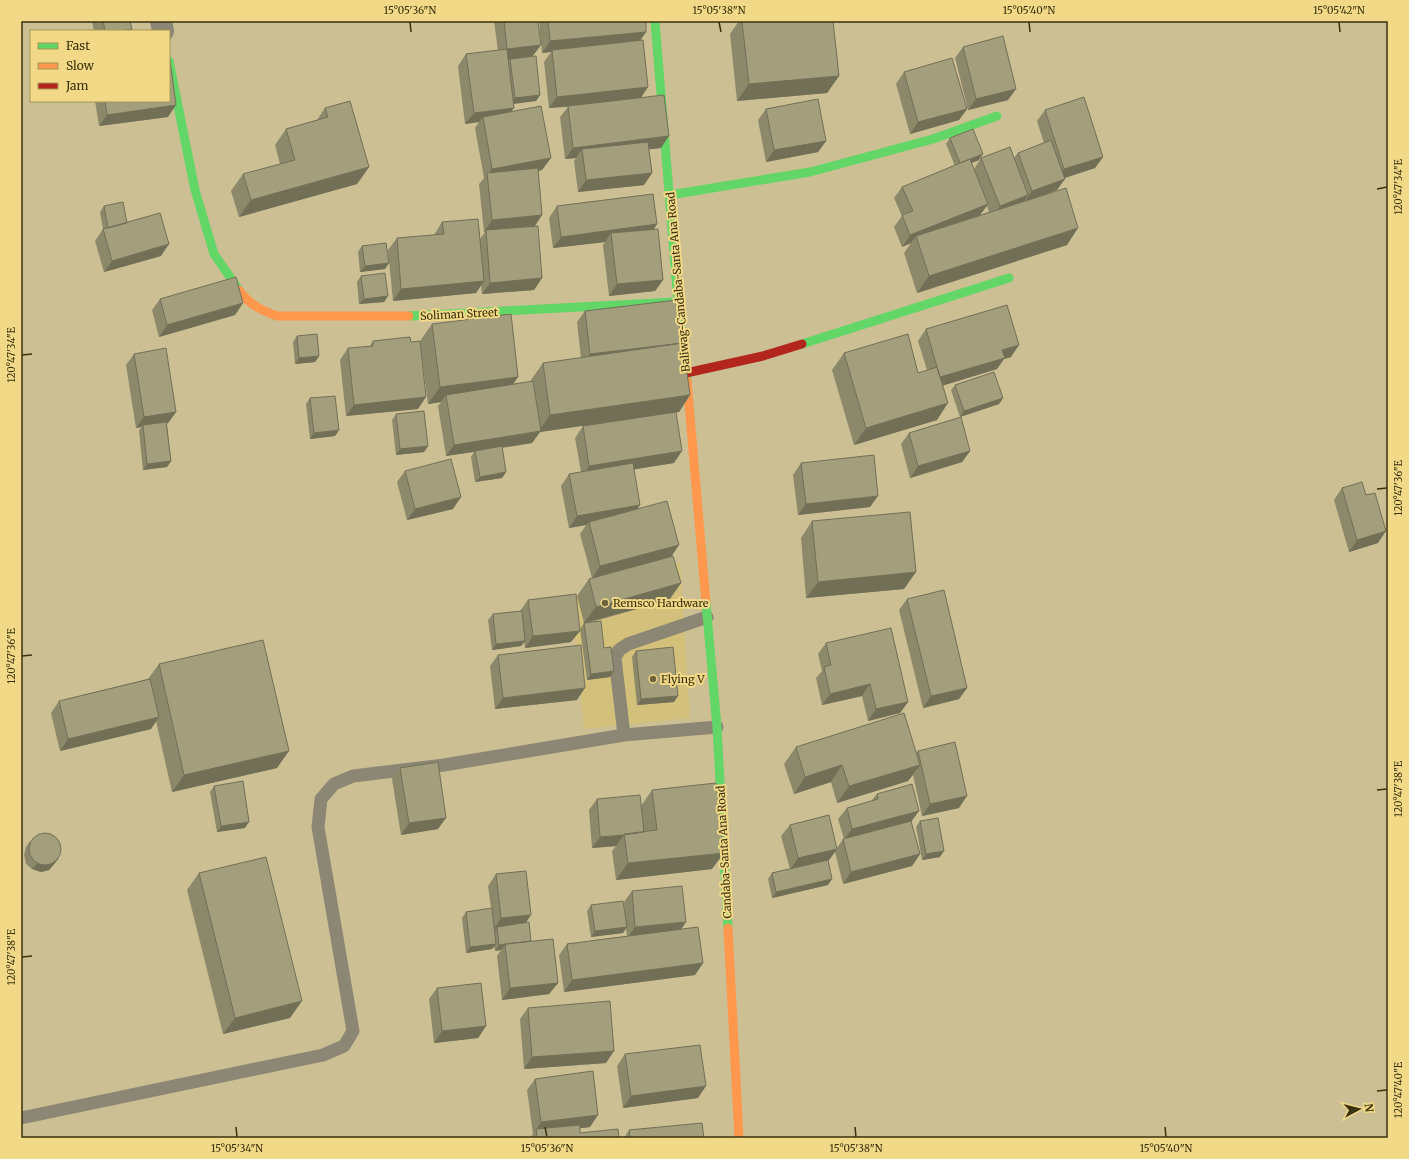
<svg xmlns="http://www.w3.org/2000/svg" width="1409" height="1159" font-family="Merriweather,serif">
<rect width="100%" height="100%" fill="#cbbf93"/>
<path fill="#d3c07a" d="M680 562 690 718 584 729 571 596Z"/>
<g fill="none" stroke-linecap="round" stroke-linejoin="round">
<path stroke="#8c8774" stroke-width="13" d="M624 735 615 658 619 650 628 644 707 617
M21 1118 323 1055 344 1046 353 1031 318 827 321 799 334 784 353 776 444 765 624 735 717 727"/>
<path stroke="#8c8774" stroke-width="22" d="M161 21 163 31"/>
<path stroke="#63d668" stroke-width="9" d="M655 21 678 302 687 381
M169 61 195 190 214 254 239 290
M670 195 810 172 933 139 997 116
M409 316 675 302
M802 344 1009 278
M706 603 717 727 728 928"/>
<path stroke="#ff974d" stroke-width="9" d="M239 290C248 304 261 310 277 316H409
M687 381 706 603
M728 928 739 1138"/>
<path stroke="#b3261e" stroke-width="9" d="M686 373 763 356 802 344"/>
</g>
<path fill="#8c896b" fill-rule="evenodd" d="M92 21H130L132 29 130 31H94Z
M494 21H538L533 56 540 95 536 101 514 104 511 112 542 170 538 171 542 215 535 226 542 278 534 290 482 294 481 285 476 293 393 301 388 250 397 238 434 235 442 222 480 239 485 232H484L479 184 484 178 475 128 479 122 465 124 458 66 466 54 498 51Z
M539 21H646V32L640 41 648 87 641 97 661 148 649 149 652 173 644 185 578 192 574 161 576 158 565 159 560 117 568 107 549 108 544 62 551 52 542 53Z
M739 21H833L839 76 827 93 737 101 730 34Z
M963 47 1008 100 968 110 955 58Z
M904 72 967 109 959 120 910 134 896 84Z
M95 101H169L168 117 99 126Z
M325 108 369 167 357 184 239 217 231 191 243 174 280 164 275 145 286 129 317 120Z
M766 109 826 141 818 152 766 162 758 120Z
M1045 110 1103 157 1095 168 1065 178 1057 190 1048 193 1067 245 917 293 904 253 911 243 902 247 894 227 902 216 894 198 902 187 955 166 946 144 950 138 979 160 972 163 974 169 981 158H1014L1018 153 1044 143 1037 121ZM987 206 989 212 980 215Z
M104 206 127 223 161 256 104 272 95 241 103 229 100 212Z
M557 206 657 224 654 229 663 280 655 291 609 296 603 245 605 242 553 248 549 218Z
M362 246 389 263 385 269 360 272 358 252Z
M361 276 388 296 384 302 359 304 357 282Z
M160 299 243 303 235 315 159 337 152 310Z
M585 311 682 343 690 395 679 412H676L674 463 634 469 638 509 671 557 592 578 580 534 586 525 569 528 561 486 569 474 581 472 575 438 583 426 619 420 540 432 532 443 502 448 506 472 502 478 475 482 471 457 474 452 446 456 438 406 441 402 428 404 420 343 418 409 346 416 340 360 348 348 370 346 373 341 411 342 420 341 432 324 518 377 513 384 531 382V380L543 363 581 358 577 322Z
M926 329 1011 357 1004 359 997 369 943 385 937 420 854 445 832 370 844 353 918 373 927 370 918 341Z
M297 336 319 356 315 362 295 364 293 342Z
M134 354 176 412 168 423 167 424 171 461 167 467 143 470 139 431 141 427 136 428 126 365Z
M955 385 1003 398 999 404 960 417 951 390Z
M310 398 339 430 335 436 310 439 306 404Z
M396 414 428 446 424 452 396 455 392 420Z
M909 433 970 451 962 462 910 478 901 444Z
M801 463 870 507 798 515 793 475Z
M405 471 453 509 407 520 397 482Z
M1342 488 1366 495 1378 543 1349 552 1334 500Z
M812 521 904 589 806 598 801 538Z
M589 579 681 583 669 600 588 623 604 648 610 677 587 680 580 629 584 623 577 596Z
M907 599 967 688 959 699 923 708 899 610Z
M528 600 571 642 525 648 524 642 521 646 492 650 488 620 493 614 520 611Z
M826 643 908 702 900 713 868 721 862 696 822 705 816 678 822 671 818 654Z
M636 651 674 702 637 705 632 657Z
M498 655 577 700 495 709 490 666Z
M159 664 277 768 172 792 156 721 151 729 60 751 51 713 59 701 148 679Z
M796 747 916 753 918 751 959 808 922 816 913 775 908 781 837 803 831 782 794 794 784 764Z
M400 768 438 829 401 835 392 779Z
M214 786 245 828 217 832 210 792Z
M652 790 712 869 616 880 612 851 616 846 592 848 589 810 597 799 641 806Z
M877 794 911 822 920 854 912 866 843 884 835 852 829 860 828 861V885L772 898 768 879 772 873 790 869 781 836 790 825 837 848 843 839H844L838 819 847 808 871 801Z
M920 821 940 857 922 860 916 827Z
M30 841 55 863 49 870 41 872 32 869 26 864 24 855 26 847Z
M199 873 290 1018 223 1034 187 890Z
M496 874 526 923 531 941 558 983 549 994 502 1000 497 956 501 950 495 951 494 946 492 949 466 953 462 918 466 912 491 908 488 886Z
M632 891 686 922 681 929 703 963 695 975 564 992 559 955 567 944 627 936 626 928 623 933 591 937 587 911 591 905 625 916 624 902Z
M437 988 486 1026 478 1038 434 1043 429 999Z
M528 1008 606 1063 524 1069 520 1019Z
M625 1054 698 1098 623 1108 617 1066Z
M535 1079 590 1127 580 1128V1133L619 1138H530L533 1134 527 1090Z
M629 1130 704 1138H624Z"/>
<path fill="#726f57" d="M132 29 130 31H121Z
M646 32 638 43 552 50 551 52 542 53 550 41Z
M541 45 532 57 499 61 507 49Z
M839 76 827 93 737 101 749 84Z
M648 87 640 99 549 108 557 97Z
M1016 89 1008 100 968 110 976 99Z
M540 95 536 101 511 104 515 98Z
M176 105 168 117 99 126 107 115Z
M514 108 506 119 483 117 479 122 465 124 474 113Z
M967 109 959 120 910 134 918 122Z
M669 136 661 148 583 157 582 149 576 158 565 159 573 148Z
M826 141 818 152 766 162 774 150Z
M983 154 979 160 956 169 960 163Z
M1103 157 1095 168 1055 181 1064 169Z
M551 158 542 170 488 180 487 176 492 169Z
M369 167 357 184 239 217 251 200Z
M652 173 644 185 578 192 586 180Z
M1065 179 1057 190 1024 202 1032 191Z
M1028 195 1020 207 991 218 1000 206Z
M988 204 980 215 916 236 911 243 902 247 910 235Z
M542 215 534 227 486 230 485 232H484L492 220Z
M657 224 649 236 611 233 605 242 553 248 561 237Z
M1078 228 1067 245 917 293 929 276Z
M169 244 161 256 104 272 112 261Z
M389 263 385 269 360 272 365 266Z
M542 278 534 290 482 294 490 283Z
M663 280 655 291 609 296 617 284Z
M484 281 476 293 393 301 401 289Z
M388 296 384 302 359 304 364 299Z
M243 303 235 315 159 337 167 325Z
M683 344 582 366 590 354Z
M1019 345 1011 357 1004 359 997 369 932 389 940 377 1002 350Z
M319 356 315 362 295 364 299 358Z
M518 377 506 394 446 395 441 402 428 404 440 387Z
M690 395 679 412 540 432 532 443 446 456 454 445 538 432 550 415Z
M426 397 418 409 346 416 354 405Z
M1003 398 999 404 960 417 964 411Z
M948 403 937 420 854 445 866 428Z
M176 412 168 423 144 427 143 425 141 427 136 428 144 417Z
M339 430 335 436 310 439 314 433Z
M428 446 424 452 396 455 400 449Z
M682 451 674 463 581 478 589 466Z
M970 451 962 462 910 478 918 466Z
M171 461 167 467 143 470 147 464Z
M506 472 502 478 475 482 480 477Z
M878 496 870 507 798 515 806 504Z
M461 497 453 509 407 520 415 509Z
M640 505 632 517 589 522 586 525 569 528 577 516Z
M1386 531 1378 543 1349 552 1357 540Z
M679 545 671 557 592 578 600 566Z
M916 572 904 589 806 598 818 582Z
M681 583 669 600 584 623 596 607Z
M580 631 571 642 525 648 533 636Z
M525 641 521 646 492 650 496 644Z
M614 671 610 677 587 680 591 674Z
M870 684 862 696 822 705 830 694Z
M585 688 577 700 495 709 503 698Z
M967 688 959 699 923 708 931 696Z
M678 696 674 702 637 705 641 699Z
M908 702 900 713 868 721 876 709Z
M159 717 151 729 60 751 68 739Z
M289 751 277 768 172 792 184 775Z
M842 765 831 782 794 794 805 777Z
M920 765 908 781 837 803 849 786Z
M967 796 959 808 922 816 930 804Z
M919 811 911 822 844 840 852 829Z
M446 818 438 829 401 835 409 823Z
M249 822 245 828 217 832 221 826Z
M624 835 616 846 592 848 600 837Z
M837 849 829 860 790 870 798 858Z
M944 851 940 857 922 860 926 854Z
M724 853 712 869 616 880 628 863Z
M920 854 912 866 843 884 851 872Z
M59 858 55 863 49 870 41 872 32 869 37 864Z
M832 879 828 885 772 898 776 892Z
M531 915 523 927H497L495 930H493L501 918Z
M686 922 678 934 627 939 635 927Z
M627 927 623 933 591 937 595 931Z
M496 944 492 949 466 953 470 947Z
M499 945H505L501 950 495 951Z
M703 963 695 975 564 992 572 980Z
M558 983 549 994 502 1000 510 988Z
M302 1001 290 1018 223 1034 235 1018Z
M486 1026 478 1038 434 1043 442 1031Z
M614 1051 606 1063 524 1069 532 1057Z
M706 1086 698 1098 623 1108 631 1096Z
M598 1115 590 1127 536 1134V1129L533 1134 541 1122Z"/>
<path fill="#a39f7c" stroke="#726f57" d="M103 21H130L132 29 121 31H105Z
M504 21H538L541 45 507 49Z
M548 21H646V32L550 41Z
M742 21H833L839 76 749 84Z
M1003 36 1016 89 976 99 963 47Z
M643 40 648 87 557 97 552 50Z
M507 49 514 108 474 113 466 54Z
M536 56 540 95 515 98 510 59Z
M952 58 967 109 918 122 904 72Z
M169 60H170L176 105 107 115 105 101H169Z
M664 95 669 136 573 148 568 106Z
M1084 97 1103 157 1064 169 1045 110Z
M818 99 826 141 774 150 766 109Z
M350 101 369 167 251 200 243 174 295 160 286 129 328 117 325 108Z
M541 106 551 158 492 169 483 117Z
M973 129 983 154 960 163 950 138Z
M1051 140 1065 179 1032 191 1018 153Z
M648 142 652 173 586 180 582 149Z
M1010 147 1028 195 1000 206 981 158Z
M970 159 988 204 910 235 902 215 913 211 902 187Z
M538 168 542 215 492 220 487 173Z
M1066 188 1078 228 929 276 916 236Z
M653 194 657 224 561 237 557 206Z
M123 202 127 223 108 228 104 206Z
M160 213 169 244 112 261 103 229Z
M478 219 484 281 401 289 397 238 444 234 442 222Z
M538 226 542 278 490 283 486 230Z
M658 229 663 280 617 284 611 233Z
M386 243 389 263 365 266 362 246Z
M385 273 388 296 364 299 361 276Z
M236 277 243 303 167 325 160 299Z
M677 300 682 343 590 354 585 311Z
M1007 305 1019 345 1002 350 1005 358 940 377 926 329Z
M511 314 518 377 440 387 432 324Z
M317 334 319 356 299 358 297 336Z
M908 334 918 373 937 367 948 403 866 428 844 353Z
M410 337 411 342 420 341 426 397 354 405 348 348 373 346V341Z
M683 343 690 395 550 415 543 363Z
M166 348 176 412 144 417 134 354Z
M994 372 1003 398 964 411 955 385Z
M533 381 541 431 454 445 446 395Z
M335 396 339 430 314 433 310 398Z
M424 411 428 446 400 449 396 414Z
M676 412 682 451 589 466 583 426Z
M961 417 970 451 918 466 909 433Z
M166 422 171 461 147 464 143 425Z
M502 446 506 472 480 477 475 451Z
M874 455 878 496 806 504 801 463Z
M451 459 461 497 415 509 405 471Z
M633 463 640 505 577 516 569 474Z
M1362 482 1366 495 1375 493 1386 531 1357 540 1342 488Z
M667 501 679 545 600 566 589 522Z
M910 512 916 572 818 582 812 521Z
M673 556 681 583 596 607 589 579Z
M944 590 967 688 931 696 907 599Z
M576 594 580 631 533 636 528 600Z
M522 611 525 641 496 644 493 614Z
M601 621 604 648 611 647 614 671 591 674 584 623Z
M891 628 908 702 876 709 870 684 830 694 824 667 831 665 826 643Z
M263 640 289 751 184 775 159 664Z
M581 645 585 688 503 698 498 655Z
M673 647 678 696 641 699 636 651Z
M150 679 159 717 68 739 59 701Z
M904 713 920 765 849 786 842 765 805 777 796 747Z
M955 742 967 796 930 804 918 751Z
M438 762 446 818 409 823 400 768Z
M243 781 249 822 221 826 214 786Z
M716 783 724 853 628 863 624 834 657 830 652 790Z
M912 784 919 811 852 829 847 808 878 799 877 794Z
M640 795 644 832 624 835 600 837 597 799Z
M829 815 837 849 798 858 790 825Z
M938 818 944 851 926 854 920 821Z
M911 821 920 854 851 872 843 839Z
M29 849a16 16 0 1 1 32 0a16 16 0 1 1-32 0Z
M266 857 302 1001 235 1018 199 873Z
M828 860 832 879 776 892 772 873Z
M526 871 531 915 501 918 496 874Z
M682 886 686 922 635 927 632 891Z
M623 901 627 927 595 931 591 905Z
M492 908 496 944 470 947 466 912Z
M529 922 531 941 499 945 497 927Z
M698 927 703 963 572 980 567 944Z
M553 939 558 983 510 988 505 944Z
M481 983 486 1026 442 1031 437 988Z
M610 1001 614 1051 532 1057 528 1008Z
M700 1045 706 1086 631 1096 625 1054Z
M593 1071 598 1115 541 1122 535 1079Z
M702 1123 704 1138H630L629 1130Z
M580 1125V1133L618 1129 619 1138H537L536 1129Z"/>
<path fill="none" stroke="#3a310e" stroke-width="1.5" d="M410 22 411 32M719 22 721 32M1029 22 1030 32M1339 22 1340 32M1377 189 1387 187M22 355 32 354M1377 489 1387 488M22 656 32 655M1377 790 1387 789M22 957 32 956M1377 1091 1387 1090M236 1127 237 1137M545 1127 547 1137M855 1127 856 1137M1165 1127 1166 1137"/>
<g fill="#6d633d" stroke="#f1d988" stroke-width="1.5">
<circle cx="605" cy="603" r="4"/>
<circle cx="653" cy="679" r="4"/>
</g>
<g text-anchor="middle" stroke-width="4" stroke-linejoin="round" paint-order="stroke">
<g font-size="11" fill="#3a310e" stroke="#f1d988">
<text transform="translate(678 282) rotate(-95)" y="4">Baliwag-Candaba-Santa Ana Road</text>
<text transform="translate(459 314) rotate(-3)" y="4">Soliman Street</text>
<text transform="translate(724 852) rotate(-93)" y="4">Candaba-Santa Ana Road</text>
</g>
<g font-size="11" fill="#3a310e" stroke="#f1d988" text-anchor="start">
<text x="613" y="607">Remsco Hardware</text>
<text x="661" y="683">Flying V</text>
</g>
</g>
<rect width="1409" height="1159" fill="none" stroke="#f1d988" stroke-width="44"/>
<rect x="30" y="30" width="140" height="72" fill="#f1d988" stroke="#a89657"/>
<rect x="38" y="43" width="20" height="6" fill="#63d668" stroke="#a89657"/>
<text x="66" y="50" font-size="12" fill="#3a310e">Fast</text>
<rect x="38" y="63" width="20" height="6" fill="#ff974d" stroke="#a89657"/>
<text x="66" y="70" font-size="12" fill="#3a310e">Slow</text>
<rect x="38" y="83" width="20" height="6" fill="#b3261e" stroke="#a89657"/>
<text x="66" y="90" font-size="12" fill="#3a310e">Jam</text>
<g transform="translate(1359 1109) rotate(83)" stroke="#f1d988" stroke-width="3" paint-order="stroke">
<path d="M0-3L7 15L0 10L-7 15Z" fill="#3a310e"/>
<text y="-6" font-size="11" font-weight="bold" text-anchor="middle" fill="#3a310e">N</text>
</g>
<rect x="22" y="22" width="1365" height="1115" fill="none" stroke="#3a310e" stroke-width="1.5"/>
<g font-size="10" text-anchor="middle" fill="#3a310e">
<text x="410" y="14">15°05'36"N</text>
<text x="719" y="14">15°05'38"N</text>
<text x="1029" y="14">15°05'40"N</text>
<text x="1339" y="14">15°05'42"N</text>
<text transform="translate(1398 187) rotate(-90)" y="4">120°47'34"E</text>
<text transform="translate(11 355) rotate(-90)" y="4">120°47'34"E</text>
<text transform="translate(1398 488) rotate(-90)" y="4">120°47'36"E</text>
<text transform="translate(11 656) rotate(-90)" y="4">120°47'36"E</text>
<text transform="translate(1398 789) rotate(-90)" y="4">120°47'38"E</text>
<text transform="translate(11 957) rotate(-90)" y="4">120°47'38"E</text>
<text transform="translate(1398 1090) rotate(-90)" y="4">120°47'40"E</text>
<text x="237" y="1152">15°05'34"N</text>
<text x="547" y="1152">15°05'36"N</text>
<text x="856" y="1152">15°05'38"N</text>
<text x="1166" y="1152">15°05'40"N</text>
</g>
</svg>
